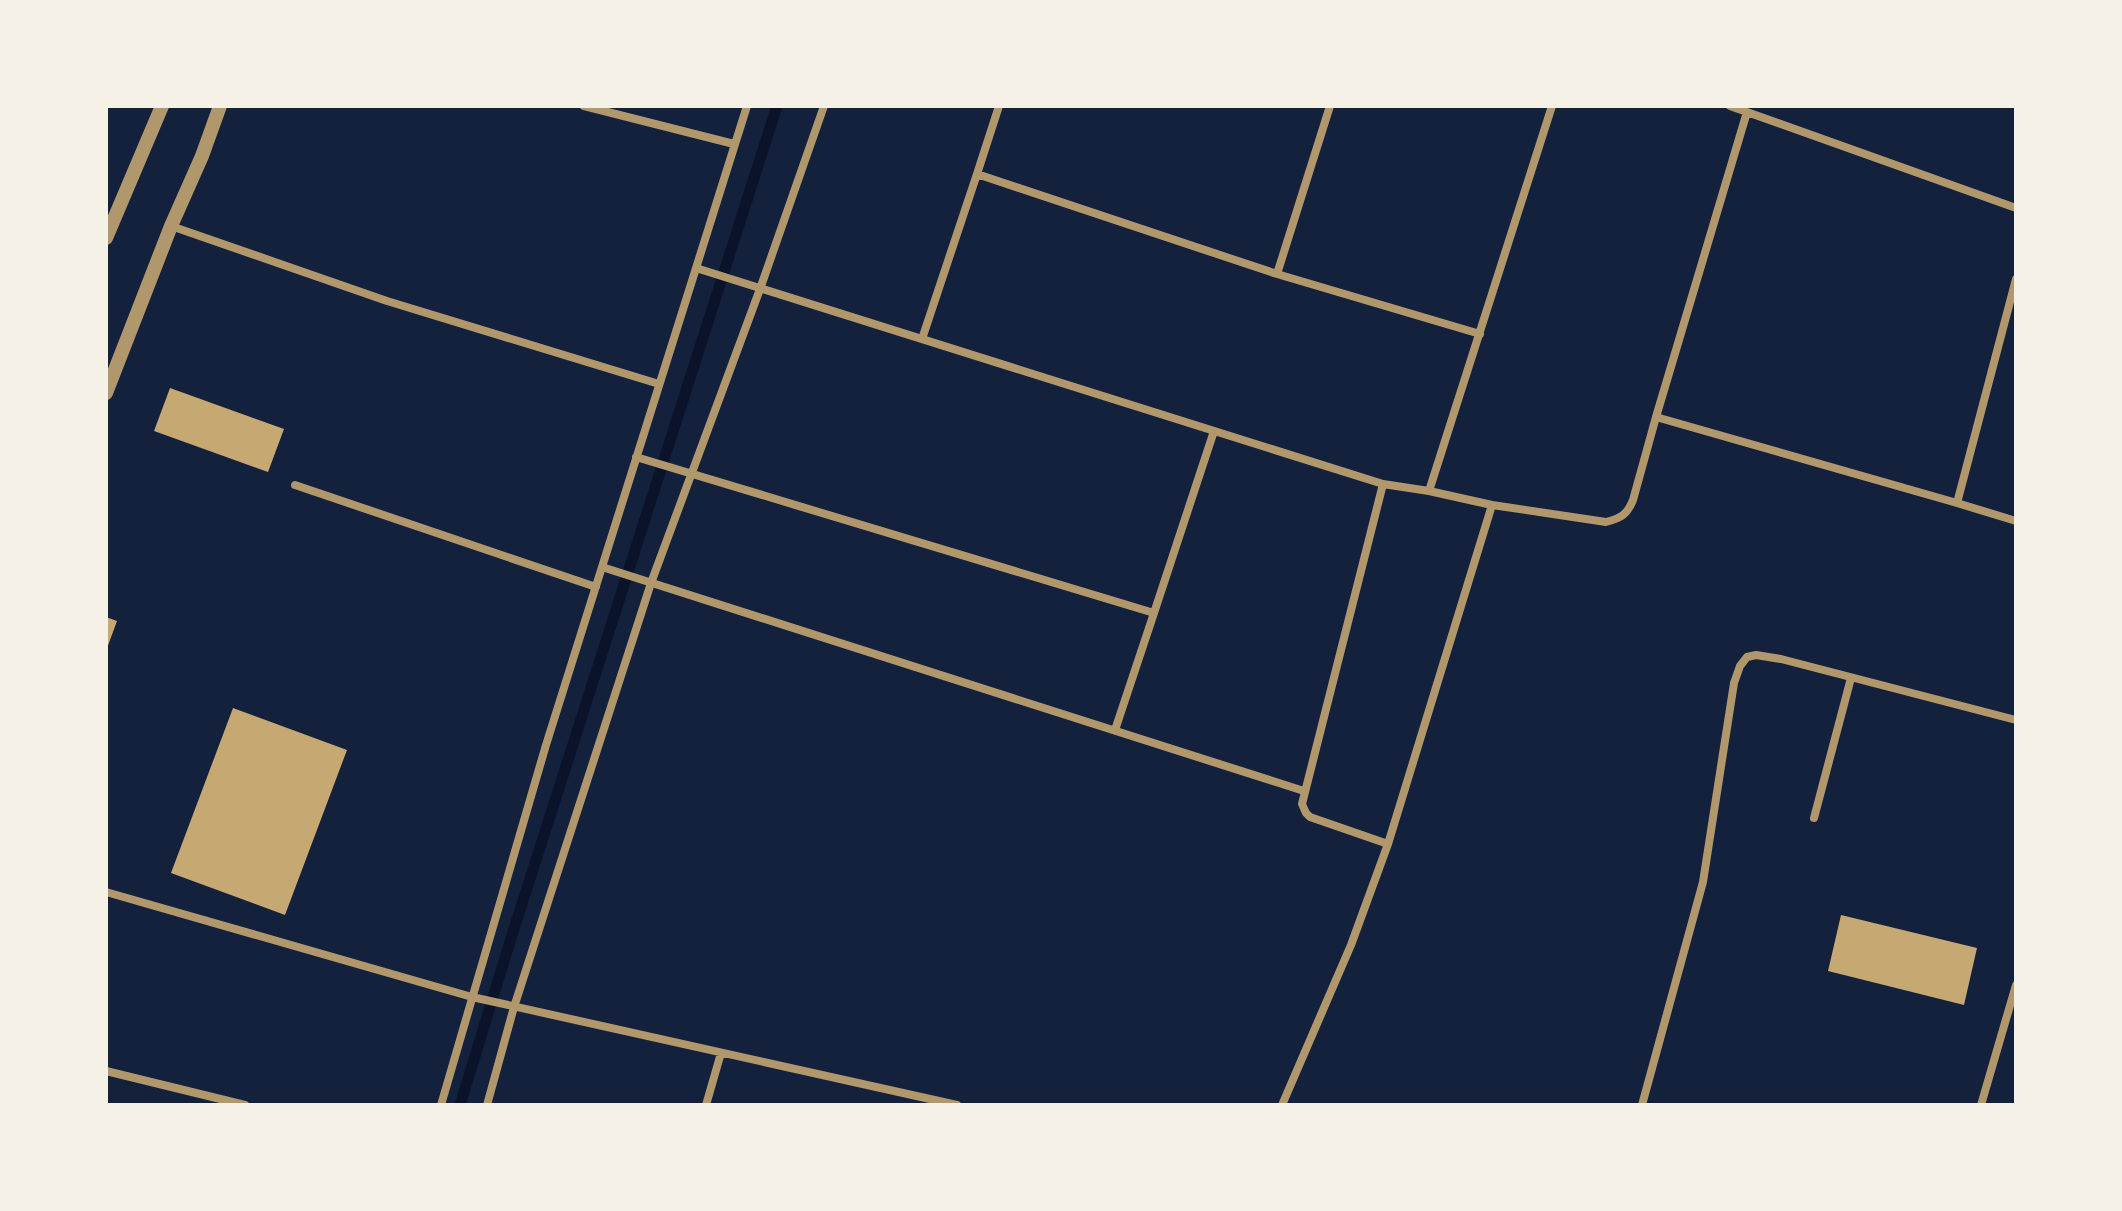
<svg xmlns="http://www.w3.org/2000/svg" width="2122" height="1211" font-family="'Source Serif 4',serif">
<rect width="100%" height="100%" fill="#14213d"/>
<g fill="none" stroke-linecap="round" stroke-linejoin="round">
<path stroke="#0b132b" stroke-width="11" d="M460 1105 513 932 777 106"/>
</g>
<path fill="#c6a872" d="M170 388 284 429 268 472 154 431Z
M106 617 117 621 106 651Z
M233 708 347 750 285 915 171 873Z
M1841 915 1977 948 1964 1005 1828 971Z"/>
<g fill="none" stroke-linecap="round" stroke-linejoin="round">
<path stroke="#b1986c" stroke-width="8" d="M584 106 734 144
M1330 106 1277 274 1480 334
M1730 106 2016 208
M1747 112 1656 417 1957 503 2016 279
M977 174 999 106
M171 226 387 301 659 384
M696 268 1383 484 1429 491 1492 505 1606 522C1621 518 1627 515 1633 500L1656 417
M922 339 977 174 1277 274
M636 457 1154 613 1214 431
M1383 484 1302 804 1306 813 1310 817 1388 844
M295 485 596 587
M1429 491 1552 106
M1957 503 2016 521
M602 567 1304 791
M1115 730 1154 613
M1814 818 1851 678
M106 892 472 997 957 1105
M106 1071 245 1105
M441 1105 546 745 747 106
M487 1105 514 1007 651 583 760 289 824 106
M706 1105 721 1053
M1282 1105 1351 945 1388 844 1492 505
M1642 1105 1703 882 1734 683 1740 666 1747 657 1756 655 1781 659 2016 720
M1981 1105 2016 985"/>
<path stroke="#b1986c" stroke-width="14" d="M106 238 162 106
M106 393 171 226 202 156 220 106"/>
</g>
<rect width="2122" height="1211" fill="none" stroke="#f6f1e7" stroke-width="216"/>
</svg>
